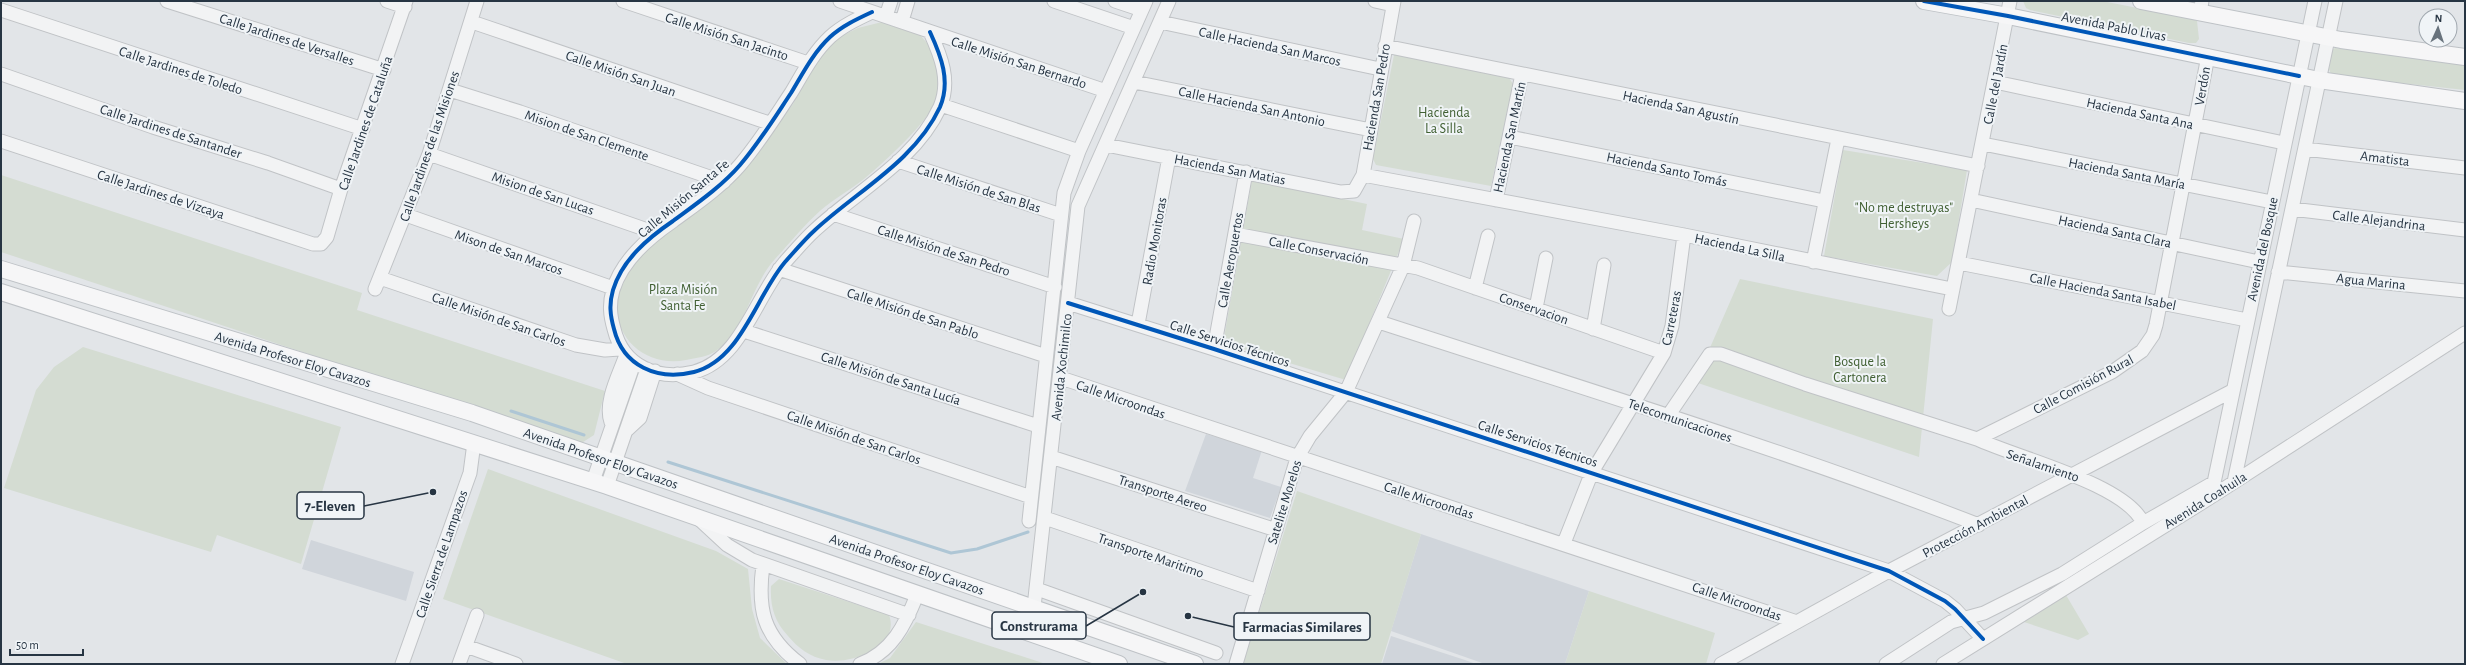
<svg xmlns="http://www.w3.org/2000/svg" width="2466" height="665" font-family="'Alegreya Sans',sans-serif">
<rect width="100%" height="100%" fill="#e2e5e8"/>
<path fill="#d0d5db" d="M1206 434 1262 450 1253 478 1281 487 1270 518 1185 491Z
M1421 534 1589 591 1565 664H1485L1391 631Z
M311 540 414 572 406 601 302 569Z
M1391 636 1465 660 1476 664H1382Z"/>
<path fill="#d4dcd2" d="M2023 1H2102L2189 18 2197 21 2199 39 2196 43H2189L2030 10 2026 8Z
M886 21C893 23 902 24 908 27 923 34 937 53 938 69 939 80 940 89 936 100 929 122 883 163 864 179 850 190 834 199 821 210 804 225 790 243 775 259 751 285 746 330 716 351 707 357 696 358 686 360 649 367 615 342 617 303 618 287 627 272 635 259L756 153 793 104 824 49 835 39 858 28Z
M2335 48 2465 64V90L2336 76 2331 74 2329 69 2332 50Z
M1401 52 1508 76 1513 84 1491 186 1376 165 1373 159 1394 55Z
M1843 150 1967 170 1952 262 1937 276 1824 256Z
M1 175 362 293 357 310 605 391 594 435 580 444 1 252Z
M1252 180 1367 204 1362 230 1404 239 1346 380 1223 343Z
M1740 279 1933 319 1919 457 1695 382Z
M83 347 341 427 301 564 217 535 211 552 4 488 36 390 54 367Z
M488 469 716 551 748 569 752 609 760 638 787 664H627L443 599Z
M1297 491 1421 534 1381 664H1243Z
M779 579 889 615C901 647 851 665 826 660 810 657 798 648 788 636 774 621 770 606 771 586Z
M1589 591 1715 633 1706 664H1565Z
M2066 595 2089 634 2078 640 2024 622Z
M916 622 1046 664H878L890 658Z"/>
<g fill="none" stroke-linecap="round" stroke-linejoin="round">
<path stroke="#aec6d5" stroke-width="3" d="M511 411 584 435
M668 462 951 553 977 549 1028 532"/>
<defs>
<path id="minor" d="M167 1 384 70
M387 1 405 7
M623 1 808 63
M840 1 1106 91
M1054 1 1134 28
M1115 1 1142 10
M1375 1 1393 5
M1 10 363 129
M872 12C857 19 842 26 830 37 813 53 803 73 791 93 775 117 759 143 740 165 721 187 696 204 673 221 648 238 622 260 613 290 609 304 610 315 614 329 623 366 657 381 694 372 741 360 756 296 785 262 795 251 804 240 815 230 857 191 915 161 940 107 951 81 941 56 930 32
M2200 13 2202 1
M886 16 891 1
M902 21 908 1
M472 22 769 123
M1160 22 1380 69
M1385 46 1978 166
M1 74 153 127 268 163 341 189
M1134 82 1371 130
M1995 82 2284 143
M450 90 520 112 724 182
M941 105 1079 151
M1510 137 1824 201
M1 141 313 244H321L327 237 341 189 406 1
M1983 144 2272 202
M1106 145 1341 192 1354 191 1363 175 1394 1
M2305 149 2465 168
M429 154 656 233
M898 161 1061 215
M1363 175 1684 235 1952 289
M1496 200 1522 74
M1971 200 2259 262
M2292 209 2465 230
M833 214 1055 287
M406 215 613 288
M1235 234 1418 268 1664 353
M1813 262 1838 139
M1959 263 2247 320
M779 269 1046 356
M2278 272 2465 291
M380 278 576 345 605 350 620 349
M1475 288 1488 236
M375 289 429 154 477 1
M1068 303 1214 349 1889 571 1945 601 1955 609 1983 639
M1536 308 1546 258
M1949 309 2010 1
M1379 322C1579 387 1782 449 1979 525
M1138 324 1169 157
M1593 329 1604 265
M744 331 1038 426
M1214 349 1246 172
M677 374 708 388 1031 497
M1061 378 1797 622
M1668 416 1710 354H1721L1805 384 1977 439C2017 458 2126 484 2143 523
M611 422C604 402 619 375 626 355
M627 430 640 418 655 371
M1977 439 2112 372 2142 351 2153 335 2156 325 2208 56
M1051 457 1276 530
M593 481 634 363
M2234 482 2336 1
M607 486 647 369
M2211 497 2315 1
M1045 518 1258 591
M700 520 727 545 752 560 909 615
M1029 521 1064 193 1079 151 1146 1
M1564 543 1592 472 1664 353 1672 326 1684 235
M763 565C757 609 763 636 800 664
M1037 589 1216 653
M1034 607 1078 206 1169 1
M466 646 516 664
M402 664 470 473 474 443
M459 664 477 615
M860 664C892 652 905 625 917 595
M1236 664 1297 458 1310 436 1346 392 1403 266 1414 221
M1721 664 1889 571 2232 391
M1886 664 1951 622 1984 613 2062 574 2143 523 2213 483
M1943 664 2211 497 2465 333"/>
<path id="major" d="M1924 1 2008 16 2319 80 2465 101
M2141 1 2341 40 2465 57
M1 269 472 413 1195 664
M1 292 607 486 1119 664"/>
</defs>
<use href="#minor" stroke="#c0c3c6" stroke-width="15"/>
<use href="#major" stroke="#bec2c6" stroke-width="18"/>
<use href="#minor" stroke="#f2f3f4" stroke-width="13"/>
<use href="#major" stroke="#f6f6f7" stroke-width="16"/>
<defs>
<path id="cycleway" d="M1924 1 2008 16 2299 76
M872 12C857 19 842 26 830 37 813 53 803 73 791 93 775 117 759 143 740 165 721 187 696 204 673 221 648 238 622 260 613 290 609 304 610 315 614 329 623 366 657 381 694 372 741 360 756 296 785 262 795 251 804 240 815 230 857 191 915 161 940 107 951 81 941 56 930 32
M1068 303 1214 349 1889 571 1945 601 1955 609 1983 639"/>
</defs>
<use href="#cycleway" stroke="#f0f4f7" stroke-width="6"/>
<use href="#cycleway" stroke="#0057b8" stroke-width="4"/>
</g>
<g text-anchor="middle" stroke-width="4" stroke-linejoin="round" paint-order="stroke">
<g font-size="14" fill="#273543" stroke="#f0f4f7">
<text transform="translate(2114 26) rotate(11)" y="5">Avenida Pablo Livas</text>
<text transform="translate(727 36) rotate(18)" y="5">Calle Misión San Jacinto</text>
<text transform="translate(287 39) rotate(18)" y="5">Calle Jardines de Versalles</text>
<text transform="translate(1270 46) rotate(12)" y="5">Calle Hacienda San Marcos</text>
<text transform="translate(1019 62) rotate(18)" y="5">Calle Misión San Bernardo</text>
<text transform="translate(181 70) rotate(18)" y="5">Calle Jardines de Toledo</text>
<text transform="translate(621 73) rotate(19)" y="5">Calle Misión San Juan</text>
<text transform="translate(1995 84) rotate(-79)" y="5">Calle del Jardín</text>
<text transform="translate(2202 86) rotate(-80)" y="5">Verdón</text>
<text transform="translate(1376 97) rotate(-80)" y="5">Hacienda San Pedro</text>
<text transform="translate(1252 106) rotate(12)" y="5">Calle Hacienda San Antonio</text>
<text transform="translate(1681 107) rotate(12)" y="5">Hacienda San Agustín</text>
<text transform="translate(2140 113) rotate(12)" y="5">Hacienda Santa Ana</text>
<text transform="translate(365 123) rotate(-71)" y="5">Calle Jardines de Cataluña</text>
<text transform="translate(171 131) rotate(18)" y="5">Calle Jardines de Santander</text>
<text transform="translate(587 135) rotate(19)" y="5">Mision de San Clemente</text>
<text transform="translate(1509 137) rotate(-78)" y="5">Hacienda San Martín</text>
<text transform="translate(429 146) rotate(-71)" y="5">Calle Jardines de las Misiones</text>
<text transform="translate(2385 158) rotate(7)" y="5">Amatista</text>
<text transform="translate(1230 169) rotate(11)" y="5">Hacienda San Matias</text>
<text transform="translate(1667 169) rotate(12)" y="5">Hacienda Santo Tomás</text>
<text transform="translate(2127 173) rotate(11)" y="5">Hacienda Santa María</text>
<text transform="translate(979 188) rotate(18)" y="5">Calle Misión de San Blas</text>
<text transform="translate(543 193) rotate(19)" y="5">Mision de San Lucas</text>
<text transform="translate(161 194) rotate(18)" y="5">Calle Jardines de Vizcaya</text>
<text transform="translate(683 198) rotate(-40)" y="5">Calle Misión Santa Fe</text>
<text transform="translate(2379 220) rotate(7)" y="5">Calle Alejandrina</text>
<text transform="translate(2115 231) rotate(12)" y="5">Hacienda Santa Clara</text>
<text transform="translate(1154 241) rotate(-80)" y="5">Radio Monitoras</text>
<text transform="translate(1740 247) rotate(12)" y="5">Hacienda La Silla</text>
<text transform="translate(2262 249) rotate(-78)" y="5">Avenida del Bosque</text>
<text transform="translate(944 250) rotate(18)" y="5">Calle Misión de San Pedro</text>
<text transform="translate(1319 250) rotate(11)" y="5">Calle Conservación</text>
<text transform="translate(509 252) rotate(19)" y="5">Mison de San Marcos</text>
<text transform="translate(1230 260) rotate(-80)" y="5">Calle Aeropuertos</text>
<text transform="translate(2371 281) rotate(6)" y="5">Agua Marina</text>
<text transform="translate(2103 291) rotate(11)" y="5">Calle Hacienda Santa Isabel</text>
<text transform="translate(1534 308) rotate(19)" y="5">Conservacion</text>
<text transform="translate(913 313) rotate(18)" y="5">Calle Misión de San Pablo</text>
<text transform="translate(1671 318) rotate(-79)" y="5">Carreteras</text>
<text transform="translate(499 319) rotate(19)" y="5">Calle Misión de San Carlos</text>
<text transform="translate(1230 343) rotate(18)" y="5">Calle Servicios Técnicos</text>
<text transform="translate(293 359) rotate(17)" y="5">Avenida Profesor Eloy Cavazos</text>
<text transform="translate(1061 367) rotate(-84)" y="5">Avenida Xochimilco</text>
<text transform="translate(891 378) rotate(18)" y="5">Calle Misión de Santa Lucía</text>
<text transform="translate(2083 384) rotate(-28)" y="5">Calle Comisión Rural</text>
<text transform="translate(1121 399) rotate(19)" y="5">Calle Microondas</text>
<text transform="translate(1680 420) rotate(19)" y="5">Telecomunicaciones</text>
<text transform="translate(854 437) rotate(19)" y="5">Calle Misión de San Carlos</text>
<text transform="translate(1538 443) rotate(18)" y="5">Calle Servicios Técnicos</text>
<text transform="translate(601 458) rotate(19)" y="5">Avenida Profesor Eloy Cavazos</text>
<text transform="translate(2043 465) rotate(19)" y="5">Señalamiento</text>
<text transform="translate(1163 493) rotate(18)" y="5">Transporte Aereo</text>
<text transform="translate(1429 500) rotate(18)" y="5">Calle Microondas</text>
<text transform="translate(2205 500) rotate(-32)" y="5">Avenida Coahuila</text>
<text transform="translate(1284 502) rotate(-73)" y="5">Satelite Morelos</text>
<text transform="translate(1975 526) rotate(-28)" y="5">Protección Ambiental</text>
<text transform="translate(441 554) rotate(-71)" y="5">Calle Sierra de Lampazos</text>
<text transform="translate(1151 555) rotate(19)" y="5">Transporte Maritimo</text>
<text transform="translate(907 564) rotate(19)" y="5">Avenida Profesor Eloy Cavazos</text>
<text transform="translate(1737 601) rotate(19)" y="5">Calle Microondas</text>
</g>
<g font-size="14" fill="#416033" stroke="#f0f4f7">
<text x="1444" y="117">Hacienda<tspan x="1444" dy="16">La Silla</tspan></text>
<text x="1904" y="212">"No me destruyas"<tspan x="1904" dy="16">Hersheys</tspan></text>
<text x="683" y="294">Plaza Misión<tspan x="683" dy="16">Santa Fe</tspan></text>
<text x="1860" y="366">Bosque la<tspan x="1860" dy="16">Cartonera</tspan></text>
</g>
</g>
<path fill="none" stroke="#273543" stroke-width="1.5" d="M433 492L364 506M1143 592L1086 626M1188 616L1234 627"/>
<g fill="#273543" stroke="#f0f4f7" stroke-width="1.5">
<circle cx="433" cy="492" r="4"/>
<circle cx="1143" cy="592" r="4"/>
<circle cx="1188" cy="616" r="4"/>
</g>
<g fill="#f0f4f7" stroke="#273543" stroke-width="1.5">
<rect x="297" y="492" width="67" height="27" rx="4"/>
<rect x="992" y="612" width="94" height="27" rx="4"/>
<rect x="1234" y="613" width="136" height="27" rx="4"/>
</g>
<g font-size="15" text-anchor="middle" font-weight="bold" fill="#273543">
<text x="330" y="511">7-Eleven</text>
<text x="1039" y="631">Construrama</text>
<text x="1302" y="632">Farmacias Similares</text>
</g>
<rect width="2466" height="665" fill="none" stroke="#273543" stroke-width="4"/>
<g transform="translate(2438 28) rotate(3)"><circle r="19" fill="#f0f4f7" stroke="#a0a8af"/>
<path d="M0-3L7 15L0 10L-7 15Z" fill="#68737d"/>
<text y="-6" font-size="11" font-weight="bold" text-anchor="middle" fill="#273543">N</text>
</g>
<path d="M10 649v6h73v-6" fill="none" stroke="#273543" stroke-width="2"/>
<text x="16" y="649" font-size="12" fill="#273543" stroke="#f0f4f7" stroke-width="3" paint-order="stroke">50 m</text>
</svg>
